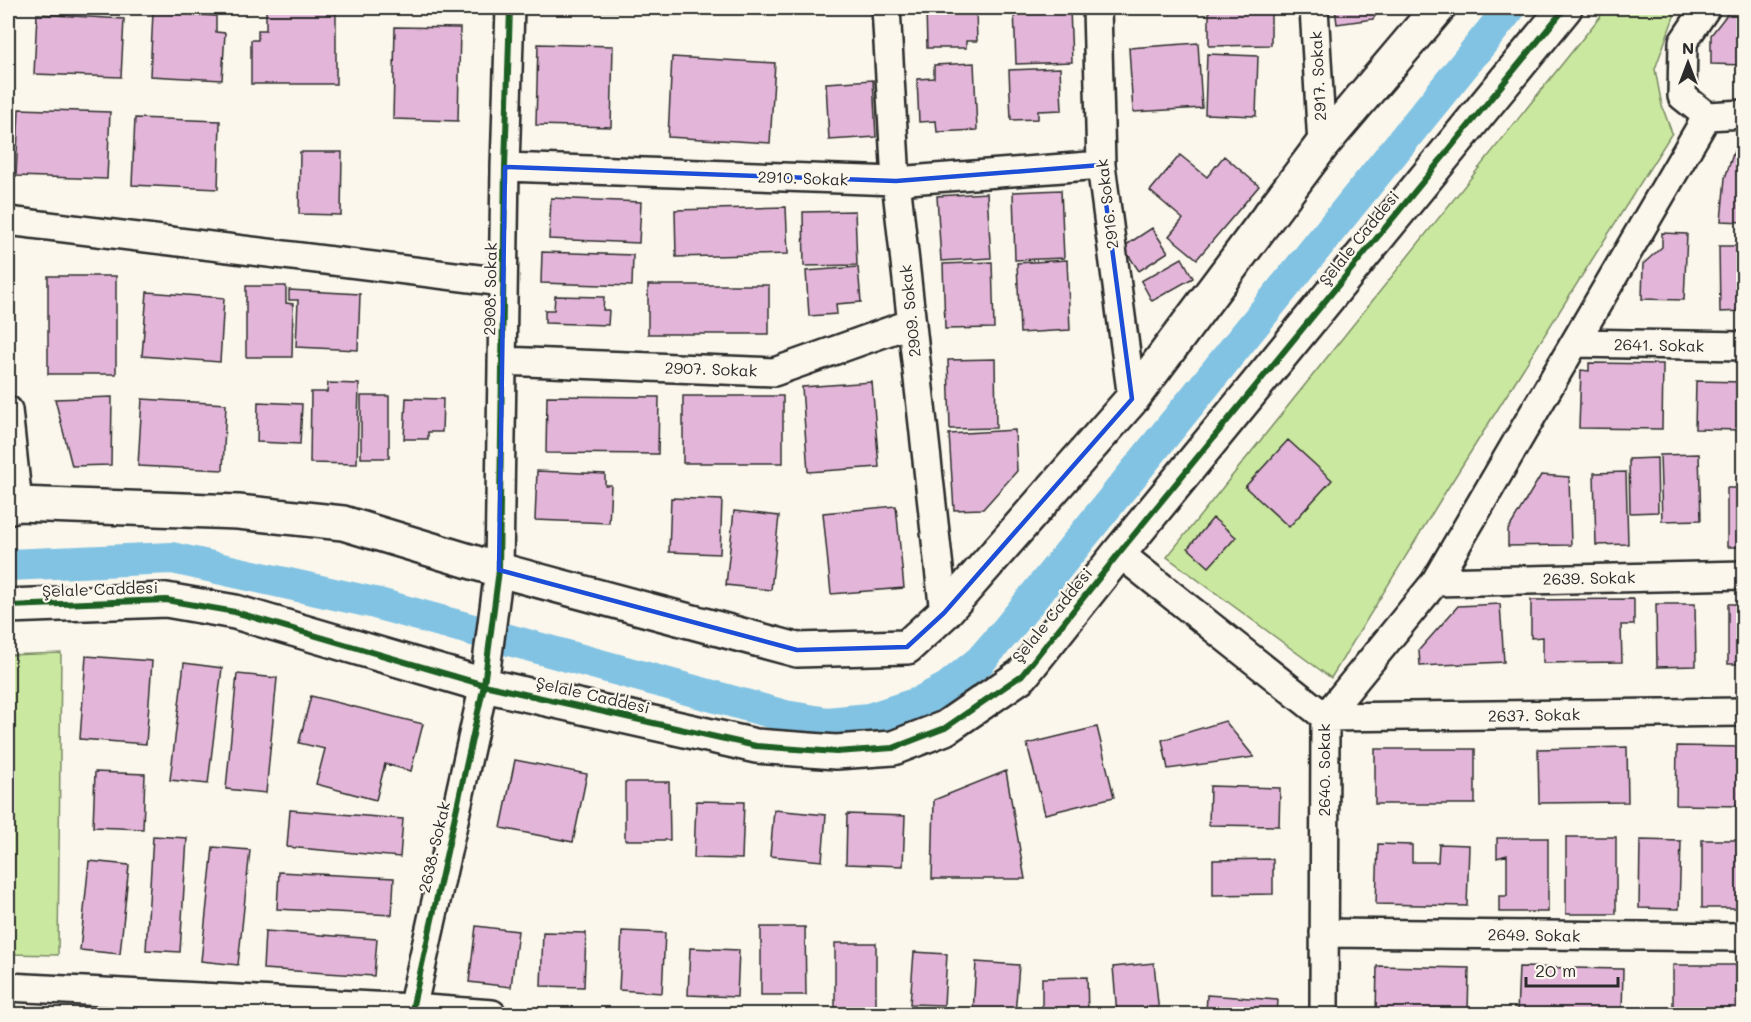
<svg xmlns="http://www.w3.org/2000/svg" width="1751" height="1022" font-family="Mali,sans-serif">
<rect width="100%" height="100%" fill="#fbf7ec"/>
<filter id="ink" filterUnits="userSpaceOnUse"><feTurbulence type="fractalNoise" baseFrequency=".0167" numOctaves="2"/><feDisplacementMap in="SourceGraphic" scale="12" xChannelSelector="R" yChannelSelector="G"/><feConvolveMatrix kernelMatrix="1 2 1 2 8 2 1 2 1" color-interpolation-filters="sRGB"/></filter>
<g filter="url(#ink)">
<path fill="#cae89f" stroke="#7a8a65" stroke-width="1.5" d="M1607 8H1677L1655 69 1662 106 1672 133 1441 499 1331 678 1167 557Z
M61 653 58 955 8 954V655Z"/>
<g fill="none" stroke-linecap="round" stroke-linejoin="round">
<path stroke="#82c3e3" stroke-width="32" d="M8 565 172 558 375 603 785 716 827 723 869 719 918 703 948 687 980 661 1006 631 1510 8"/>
</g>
<path fill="#e3b6d9" stroke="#2b2b2b" stroke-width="1.5" d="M266 8H336V84H251V40H258V30H266Z
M547 8H622V11L547 10Z
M926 8H976L977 41H966V48H927Z
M1014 8H1070L1072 62 1016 64Z
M1139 8H1188V9L1139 12Z
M1209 8H1271V45L1209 46Z
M1335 8H1381L1373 19 1337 24Z
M1732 8H1744V65L1711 64V35Z
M153 12 216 16V32L225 33 222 80 150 76Z
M37 14 124 19 121 77 34 74Z
M395 27 460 28 458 121 393 119Z
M1198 43 1202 108 1133 112 1129 48Z
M538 44 613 46 611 127 536 125Z
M1207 54 1258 56 1256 116 1205 114Z
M672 57 775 63 770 143 668 137Z
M974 63 977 130 937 132 936 121 919 122 917 79 934 78V65Z
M1060 68 1062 110 1038 111V119L1011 120 1009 70Z
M873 80 876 137 829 140 826 83Z
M19 109 110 112 107 179 16 176Z
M135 118 220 121 218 189 132 185Z
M1734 151H1744V222L1721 221 1725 178Z
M300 152H342L341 215 299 214Z
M1180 155 1207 177 1224 156 1259 186 1197 259 1169 236 1183 219 1150 191Z
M1061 190 1064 258 1015 260 1013 192Z
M987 193 991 258 941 261 937 196Z
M551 198 641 202 639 243 549 239Z
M786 207 788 254 676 257 675 210Z
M855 211 857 265 804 266 803 212Z
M1152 228 1168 252 1139 271 1123 247Z
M1662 233 1687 234 1684 300 1642 299 1643 264 1662 247Z
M1719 246H1744V311L1720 312Z
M542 252 633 255 632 286 541 283Z
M1182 258 1193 278 1152 301 1141 281Z
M1067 260 1070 330 1020 333 1017 263Z
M992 262 994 328 945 329 943 264Z
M858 267 861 302 836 304 837 314 809 316 806 271Z
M48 276H116V374H48Z
M648 285H769V334H648Z
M246 286H286V303L293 304 292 357H246Z
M289 290 360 294 358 350 296 347 298 300H289Z
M147 292 224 298 220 362 142 356Z
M555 296 604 297 603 310H609L608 325 545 323V310H554Z
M995 359 996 428 950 429 948 360Z
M1589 363 1663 364 1662 429 1579 428 1581 370 1589 371Z
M1696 381 1744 382V430L1695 429Z
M872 382 879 467 808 472 802 387Z
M328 383 359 384 357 464 310 463 311 392H327Z
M361 396H389V458H361Z
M547 396 659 397 658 454 546 453Z
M683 396H783V463H683Z
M112 397 111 465 72 466 55 399Z
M406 398 443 399 442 432H428V439H404Z
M142 399 226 404 223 470 138 466Z
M258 402 302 404 300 444 257 442Z
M1015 430 1017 471 983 509 954 510 949 434Z
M1288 440 1332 480 1289 527 1245 487Z
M1699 454 1701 520 1662 521 1660 455Z
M1657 458 1658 512 1630 513 1629 459Z
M537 471 605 474V485H611L609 523 535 520Z
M1626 472 1628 544 1596 545 1594 473Z
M1541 475 1569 477 1571 545 1508 546V530Z
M1727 488H1744V547H1727Z
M671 498 722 500 720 554 669 552Z
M896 506 904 588 831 594 823 513Z
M734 511 779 516 771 590 726 585Z
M1213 518 1236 537 1209 567 1188 548Z
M1634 599V625H1621L1622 662 1543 663V637L1531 638V600Z
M1500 604 1504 662 1420 666 1419 650 1458 606Z
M1656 604H1695L1696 666 1657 667Z
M1728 604H1744V664H1728Z
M86 656 152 661 146 744 80 739Z
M184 663 222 668 208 784 170 780Z
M237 674 277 678 266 793 226 789Z
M311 696 423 724 411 771 385 764 376 800 316 784 325 749 299 743Z
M1225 721 1254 757 1168 769 1162 740Z
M1097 727 1114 797 1045 814 1027 744Z
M1677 746 1744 747V806L1676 805Z
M1627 747 1628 802 1539 803 1538 749Z
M1375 749H1475V804H1375Z
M515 760 587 774 573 842 501 828Z
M1006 771 1025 879H932L934 800Z
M95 772 145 774 143 829 93 827Z
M625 782H669L670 840H625Z
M1210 786 1280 788 1279 826 1209 825Z
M696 801 744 802 742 859 694 858Z
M290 810 403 819 400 857 287 847Z
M774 810 826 815 822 861 770 856Z
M847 814 905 816 903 866 846 864Z
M153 836 187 838 180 952 146 950Z
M1566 837H1616V914H1566Z
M1497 838H1548V912H1499V896H1507V855L1497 858Z
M1640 840 1681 841 1679 909 1639 908Z
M1702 840H1744V908H1702Z
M1378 844 1412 845V862H1438L1439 844 1469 845 1467 906 1376 904Z
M213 847 250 850 238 965 201 961Z
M1273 859V894L1213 895V860Z
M89 861 129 865 120 954 80 950Z
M279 872 394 878 392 915 277 909Z
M476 926 518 931 511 987 469 982Z
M761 927H805L806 995H761Z
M265 931 377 939 374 976 263 969Z
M622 931 665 933 662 993 619 990Z
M543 932 586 933 584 987 541 986Z
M835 943H876V1008H835Z
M690 948 739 950 737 997 688 995Z
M914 952 947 954 944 1005 910 1004Z
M976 962 1019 965 1015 1014H973Z
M1154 963 1159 1014H1117L1113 967Z
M1673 965H1744V1014H1673Z
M1377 966 1469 968 1468 1014H1376Z
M1519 967 1623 969 1622 1014H1517Z
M1087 977 1088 1014H1042V978Z
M1207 995 1278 1000 1277 1014H1206Z"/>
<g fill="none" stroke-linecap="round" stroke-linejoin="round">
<defs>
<path id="street" d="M886 8 896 181 944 613
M1097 8 1101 165 1132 399
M1314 8 1322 145
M1706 8 1683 42 1682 96 1707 116
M1707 116 1744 114
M505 167 896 181 1101 165
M8 221 503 282
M1575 343 1744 346
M502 361 774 372 912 323
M8 410 18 504
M1119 553 1325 717 1324 1014
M1435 582 1744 575
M1325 717 1435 582 1707 116
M1325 717 1744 712
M1324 933 1744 937
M8 987 412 1008 492 1014
M411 1014 484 685 499 570 505 167 510 8"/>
<path id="secondary" d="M8 507 18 504 238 512 343 523 499 570 797 650 907 647 944 613 1132 399 1322 145 1438 8
M8 606 166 600 235 612 484 685 756 746 836 752 893 748 945 728 1022 675 1119 553 1565 8"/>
</defs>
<use href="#street" stroke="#2b2b2b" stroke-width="32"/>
<use href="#secondary" stroke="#2b2b2b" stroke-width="38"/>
<use href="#street" stroke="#fbf7ec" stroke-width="27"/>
<use href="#secondary" stroke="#fbf7ec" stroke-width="33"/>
<defs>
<path id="cycleway" d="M8 606 166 600 235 612 484 685 756 746 836 752 893 748 945 728 1022 675 1119 553 1565 8
M411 1014 484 685 499 570 505 167 510 8"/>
</defs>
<use href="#cycleway" stroke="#fbf7ec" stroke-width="10"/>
<use href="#cycleway" stroke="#1b5e20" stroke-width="6"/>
</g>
</g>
<path fill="none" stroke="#1d4ed8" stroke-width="4.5" stroke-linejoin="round" d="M1101 165 1132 399 944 613 907 647 797 650 499 570 505 167 896 181Z"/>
<g text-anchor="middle" stroke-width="4.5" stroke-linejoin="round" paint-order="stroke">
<g font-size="16" fill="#2b2b2b" stroke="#fbf7ec">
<text transform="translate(1318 76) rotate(-93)" y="6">2917. Sokak</text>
<text transform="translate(803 178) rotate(2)" y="6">2910. Sokak</text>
<text transform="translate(1107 204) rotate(-97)" y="6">2916. Sokak</text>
<text transform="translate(1359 238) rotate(-51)" y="6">Şelale Caddesi</text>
<text transform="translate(490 289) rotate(-89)" y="6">2908. Sokak</text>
<text transform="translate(910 311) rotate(-96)" y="6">2909. Sokak</text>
<text transform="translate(1659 345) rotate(1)" y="6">2641. Sokak</text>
<text transform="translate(711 369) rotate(2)" y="6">2907. Sokak</text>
<text transform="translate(1589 578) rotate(-1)" y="6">2639. Sokak</text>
<text transform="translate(100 589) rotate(-2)" y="6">Şelale Caddesi</text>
<text transform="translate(1052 615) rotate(-51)" y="6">Şelale Caddesi</text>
<text transform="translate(593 695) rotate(13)" y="6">Şelale Caddesi</text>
<text transform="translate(1534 715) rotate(-1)" y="6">2637. Sokak</text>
<text transform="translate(1324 770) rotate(-90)" y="6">2640. Sokak</text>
<text transform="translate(434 847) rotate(-77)" y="6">2638. Sokak</text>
<text transform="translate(1534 935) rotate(1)" y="6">2649. Sokak</text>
</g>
</g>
<rect width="1751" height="1022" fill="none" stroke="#fbf7ec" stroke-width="30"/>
<rect x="15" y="15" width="1721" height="992" fill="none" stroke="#2b2b2b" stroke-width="2" filter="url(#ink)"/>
<g transform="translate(1688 63)" stroke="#fbf7ec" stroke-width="4.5" paint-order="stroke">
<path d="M0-4.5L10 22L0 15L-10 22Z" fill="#2b2b2b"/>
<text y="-9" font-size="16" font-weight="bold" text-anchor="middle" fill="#2b2b2b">N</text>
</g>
<path d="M1526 977v9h92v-9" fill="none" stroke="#2b2b2b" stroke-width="3"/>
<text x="1535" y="977" font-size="18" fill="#2b2b2b" stroke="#fbf7ec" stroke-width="4.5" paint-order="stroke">20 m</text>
</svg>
